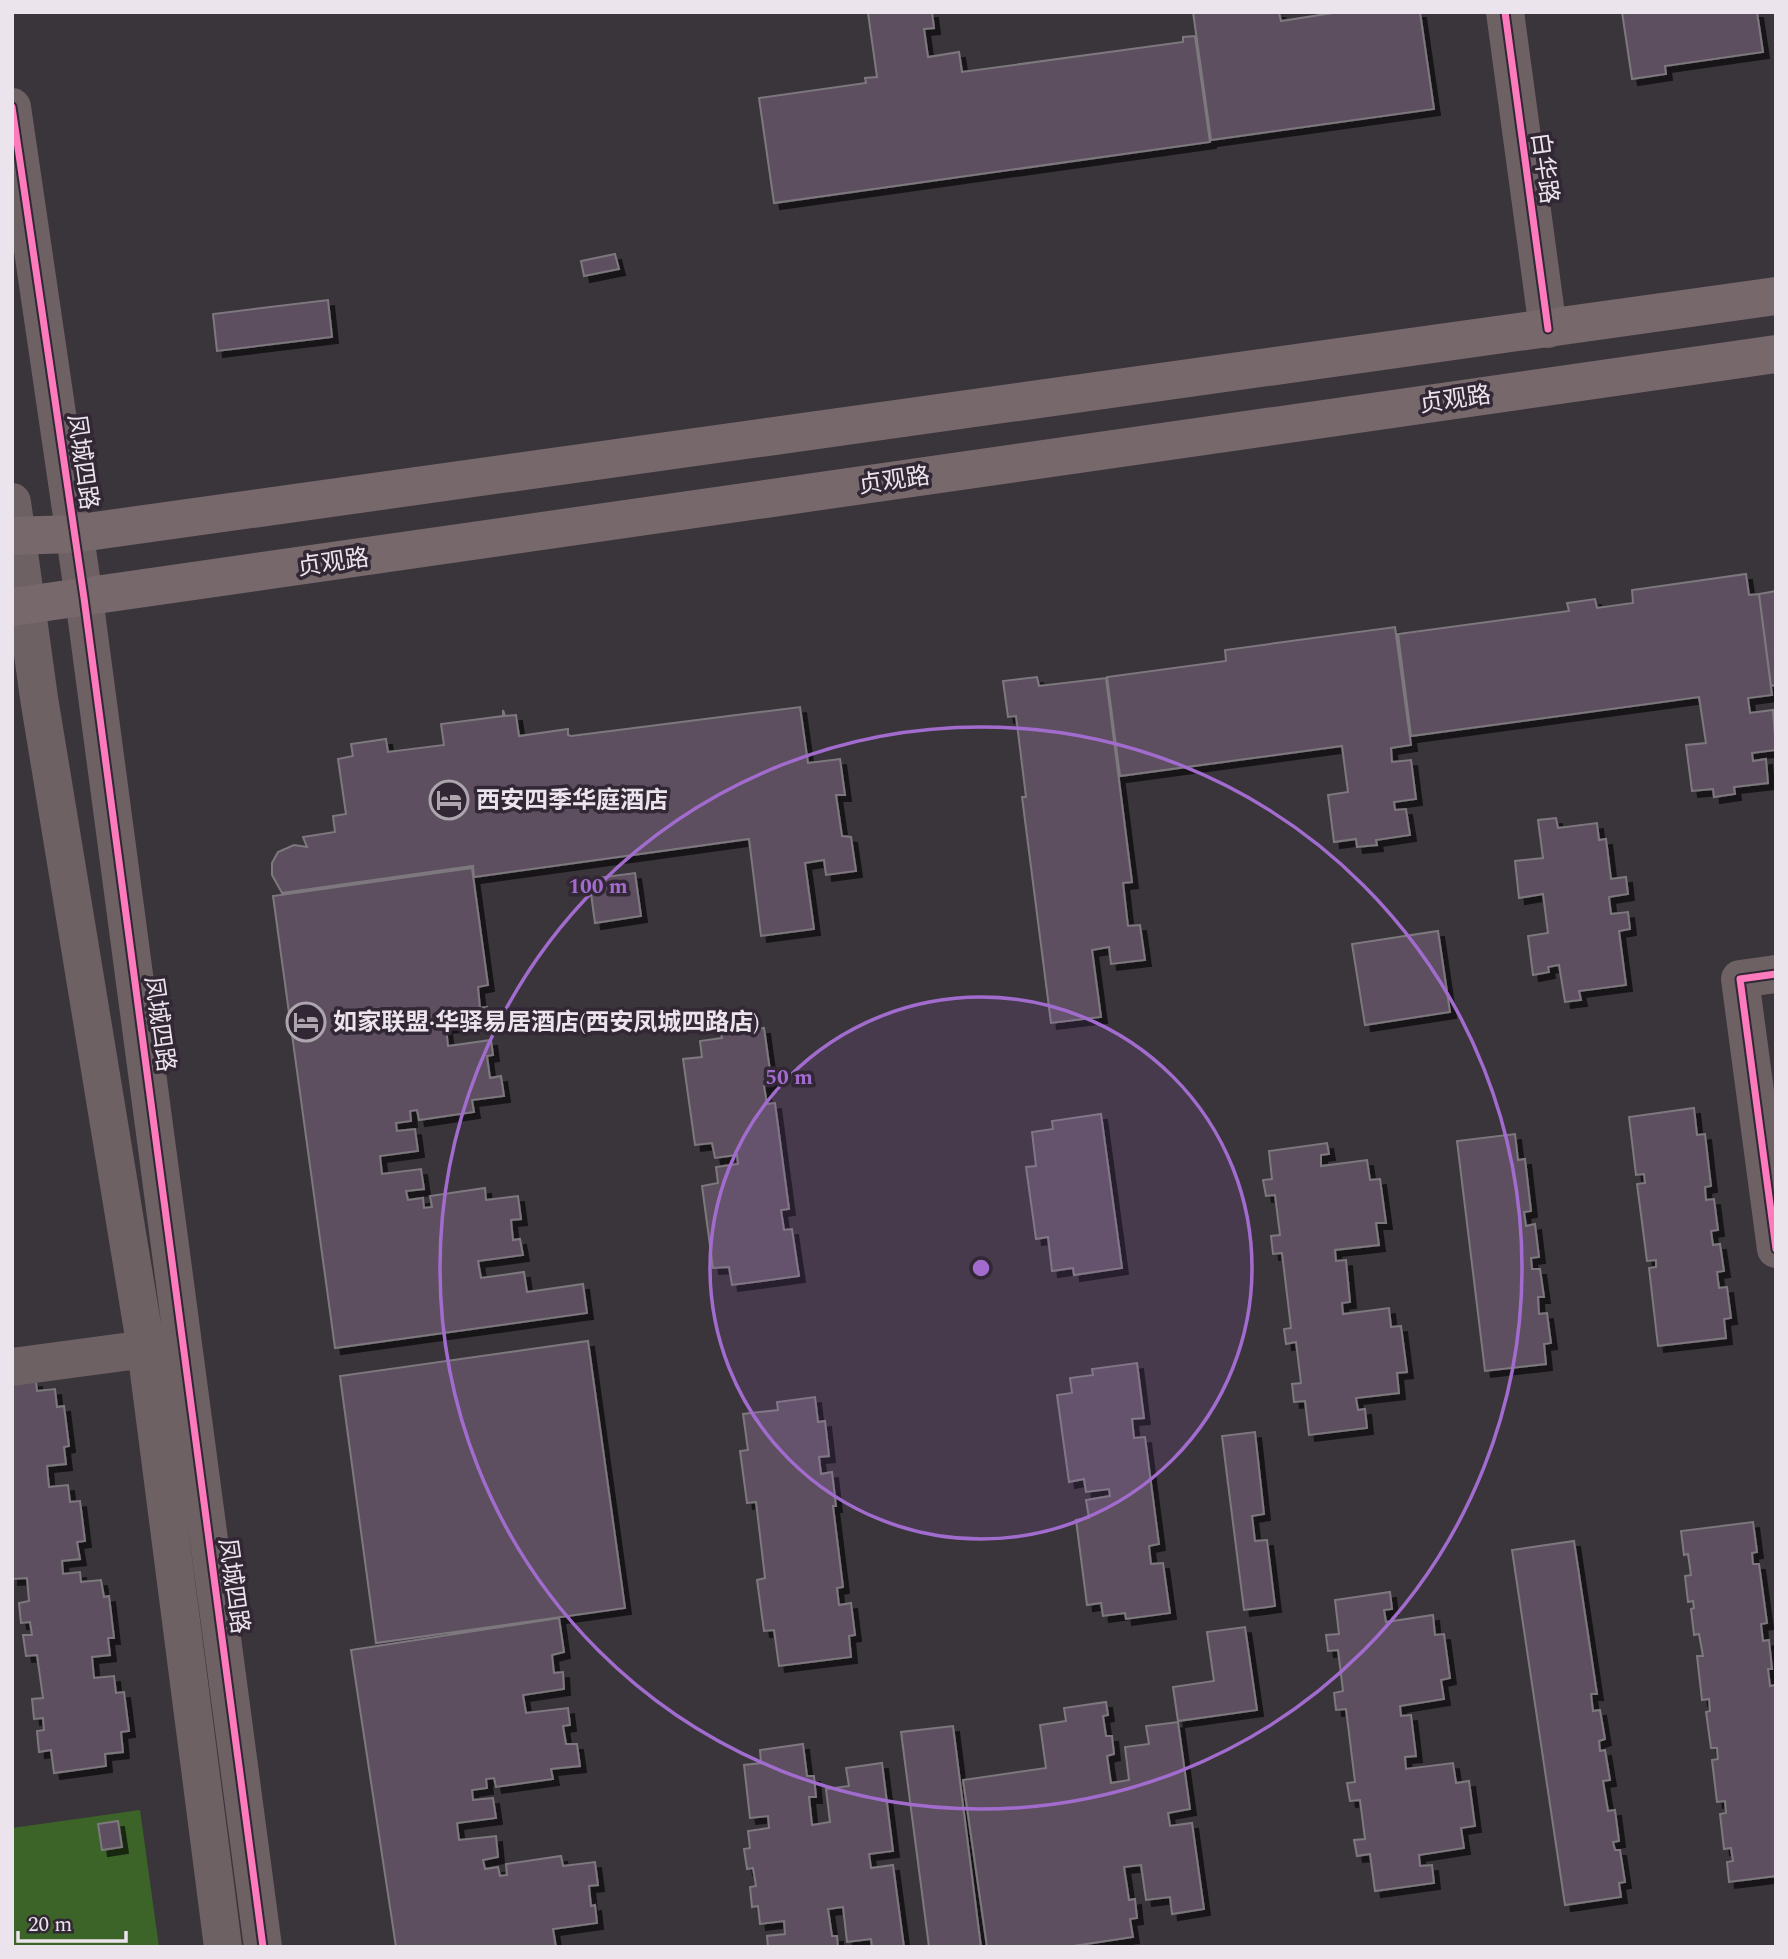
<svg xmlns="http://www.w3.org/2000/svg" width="1788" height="1959" font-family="Spectral,'Noto Sans SC',serif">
<defs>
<filter id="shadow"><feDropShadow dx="6" dy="6" stdDeviation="0" flood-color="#0009"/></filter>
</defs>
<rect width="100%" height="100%" fill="#3a343b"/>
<path fill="#3c6429" d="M140 1810 159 1947H12V1828Z"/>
<path fill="#5d505f" stroke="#7d787e" stroke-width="2" filter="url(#shadow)" d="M932 12 934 28 924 29 928 57 959 52 962 72 1183 42V37L1195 36 1210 142 774 203 759 98 866 83 865 78 877 77 868 13Z
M1193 12H1279L1281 21 1339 12H1420L1434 109 1211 140Z
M1622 12H1757L1763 52 1665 66 1666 74 1632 79Z
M615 254 619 269 584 276 581 261Z
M328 300 332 337 217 351 213 314Z
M1746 574 1749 595 1759 594 1772 695 1748 698 1750 713 1773 710 1776 750 1752 753 1753 761 1766 759 1768 783 1734 787 1735 794 1714 797 1713 789 1692 791 1686 745 1706 743 1699 697 1411 736 1398 634 1569 611 1567 603 1595 599 1597 608 1633 603 1632 590Z
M1776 591V685L1771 686 1759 594Z
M1395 627 1411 745 1391 748 1392 762 1411 760 1416 799 1394 802 1395 810 1406 809 1410 835 1376 840 1377 845 1357 847 1356 839 1334 842 1328 795 1348 792 1342 746 1120 776 1107 677 1226 661 1225 650Z
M1037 677 1039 686 1106 678 1132 882 1123 883 1128 926 1140 925 1145 960 1111 964 1109 947 1092 950 1101 1017 1051 1023 1022 797H1026L1016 716 1008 717 1003 681Z
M800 707 808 763 840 759 845 795H836L842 836 851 837 856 871 826 875 824 860 805 863 814 929 761 936 749 839 474 877 473 866 282 893 272 875V863L278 852 294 845 307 847 303 837 335 832 333 816 346 814 338 759 353 756 351 744 386 739 388 752 444 745 441 724 503 716V710L505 716 516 715 519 736 568 729V735L571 736Z
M1556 818 1558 828 1597 823 1599 840 1606 839 1611 879 1626 877 1628 894 1609 897 1611 914 1628 912 1630 929 1619 931 1626 985 1579 991 1581 1000 1565 1002 1559 965 1548 967 1549 972 1533 975 1528 936 1548 933 1543 894 1519 898 1515 861 1543 858 1538 820Z
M472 868 488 985 478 987 480 1008 487 1007 489 1022 446 1027 448 1046 491 1040 493 1055 487 1056 490 1078 501 1076 504 1096 472 1100 474 1112 419 1120 417 1110 410 1111 411 1121 396 1123 397 1131 415 1129 418 1151 380 1156 382 1174 421 1169 424 1189 406 1191 408 1200 423 1198 424 1208 432 1207 430 1196 485 1188 486 1200 518 1196 521 1219 511 1220 513 1240 520 1239 523 1255 478 1261 481 1278 524 1272 527 1292 583 1284 587 1313 335 1348 273 896Z
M635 873 641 916 595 923 589 879Z
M1438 931 1450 1012 1365 1025 1352 944Z
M764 1028 772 1085 764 1086 767 1104 775 1103 789 1209 781 1210 784 1230 792 1229 799 1276 732 1285 729 1267 713 1268 702 1186 718 1183 716 1167 738 1164 737 1155 715 1158 712 1143 695 1145 683 1059 702 1057 700 1041 722 1038 721 1034Z
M1694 1108 1697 1135 1705 1134 1711 1186 1705 1187 1706 1200 1714 1199 1718 1230 1711 1231 1713 1245 1720 1244 1724 1271 1717 1272 1719 1288 1727 1287 1731 1318 1724 1319 1726 1338 1658 1346 1649 1268 1656 1267V1260L1647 1261 1637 1184 1645 1183 1644 1174 1636 1175 1629 1117Z
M1101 1114 1122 1268 1074 1275 1073 1268 1052 1271 1048 1237 1036 1239 1026 1167 1036 1166 1032 1132 1053 1129 1052 1121Z
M1515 1134 1518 1160 1525 1159 1531 1211 1524 1212 1526 1226 1535 1224 1539 1257 1531 1258 1532 1269H1540L1544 1297H1538L1539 1314 1547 1313 1551 1343 1544 1344 1546 1364 1485 1371 1457 1141Z
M1327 1143 1329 1154 1321 1155V1166L1367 1160 1370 1180 1380 1179 1386 1223H1376L1379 1245 1335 1250 1336 1261 1346 1260 1350 1302 1342 1303 1343 1314 1389 1308 1391 1327 1401 1326 1407 1372 1397 1373 1399 1393 1356 1398 1358 1410 1365 1409 1367 1428 1309 1435 1305 1401 1294 1402 1292 1384 1301 1383 1296 1342 1286 1344 1284 1329 1291 1328 1282 1253 1273 1254 1271 1236 1280 1235 1275 1195 1266 1196 1263 1180 1272 1179 1269 1151Z
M588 1341 625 1608 376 1643 340 1376Z
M1137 1363 1144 1418 1132 1419 1134 1438 1145 1437 1159 1544 1149 1546 1151 1564 1163 1563 1170 1613 1126 1619 1125 1613 1103 1616 1101 1603 1087 1605 1076 1520 1089 1518 1086 1500 1110 1496 1109 1489 1086 1492 1084 1479 1069 1482 1057 1395 1072 1393 1070 1378 1093 1375 1092 1369Z
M36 1381 37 1391 55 1389 57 1407 64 1406 69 1446 64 1447 66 1464 47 1466 49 1487 68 1485 70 1502 80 1501 85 1541 77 1542 80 1559 62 1561 63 1574 80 1572 81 1582 101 1580 104 1597 109 1596 114 1638H108L110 1655 92 1657 94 1678 114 1676 116 1693 124 1692 129 1731 121 1732 123 1752 105 1754 106 1766 54 1773 51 1750 39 1752 37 1731 44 1730 43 1718 34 1719 32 1699 43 1698 37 1655 26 1656 23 1635H32L30 1622 21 1623 19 1603 29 1601 27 1578 12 1579V1383Z
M815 1397 818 1422 825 1421 829 1456 819 1457 821 1474 832 1472 836 1506H833L843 1587 837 1588 839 1605 851 1603 855 1635 849 1636 851 1657 779 1666 774 1630 764 1631 757 1580 765 1578 756 1502 747 1503 740 1451 748 1450 743 1414 778 1410 777 1402Z
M1255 1432 1264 1514 1252 1516 1255 1541 1267 1540 1275 1606 1244 1610 1222 1436Z
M1753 1522 1757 1552 1752 1553 1753 1564H1759L1767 1623 1761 1624 1763 1641 1769 1640 1772 1669H1768L1770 1686 1776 1685V1876L1729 1882 1727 1862 1733 1861 1731 1848 1724 1849 1720 1814 1726 1813 1725 1801 1717 1802 1712 1760 1718 1759 1717 1748H1711L1706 1712 1710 1711 1709 1699 1702 1700 1697 1656H1703L1699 1634 1694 1635 1691 1609 1694 1608 1693 1601 1688 1602 1685 1576 1691 1575 1688 1554 1684 1555 1681 1531Z
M1574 1541 1597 1694H1591L1593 1711 1600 1710 1605 1739 1599 1741 1600 1751 1605 1750 1610 1780 1603 1781 1608 1811 1615 1810 1619 1841 1613 1842 1615 1850H1620L1625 1882 1619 1883 1621 1897 1565 1905 1512 1550Z
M1390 1592 1392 1609 1384 1610 1386 1622 1433 1615 1435 1635 1444 1634 1450 1678 1441 1680 1444 1699 1400 1706 1401 1716 1411 1715 1416 1756 1405 1757 1406 1769 1453 1763 1456 1783 1469 1781 1475 1826 1461 1828 1464 1848 1419 1855 1420 1866 1432 1865 1434 1883 1375 1891 1370 1854 1357 1856 1354 1840 1365 1839 1360 1800 1350 1801 1347 1783 1355 1782 1346 1709 1336 1710 1334 1693 1343 1691 1338 1650 1328 1651 1326 1635 1339 1634 1335 1600Z
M559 1618 564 1652 552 1655 554 1673 563 1672 564 1689 523 1695 526 1713 568 1708 570 1725 563 1726 566 1744H577L580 1766 551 1769 553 1779 496 1787 494 1778 486 1779 487 1788 472 1790 473 1800 493 1798 496 1818 457 1823 459 1840 496 1836 498 1857 483 1860 485 1869 498 1867 500 1876 507 1875 506 1864 561 1856 563 1866 595 1862 598 1885 589 1886 591 1906 595 1905 597 1923 553 1929 556 1947H396L351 1650Z
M1245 1627 1257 1710 1178 1721 1173 1687 1214 1681 1207 1632Z
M1106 1702 1108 1715 1103 1716 1106 1736H1112L1114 1754 1107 1756 1111 1783 1129 1780 1125 1747 1149 1744 1146 1726 1178 1722 1190 1809 1168 1813 1170 1826 1192 1823 1204 1909 1172 1914 1170 1897 1146 1900 1141 1865 1124 1867 1129 1900 1135 1899 1137 1918 1130 1919 1133 1937 1067 1947H987L963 1780 1046 1768 1040 1725 1066 1721 1064 1708Z
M953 1726 981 1947H929L901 1732Z
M803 1744 807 1776H814L816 1797H809L812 1825 830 1822 826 1789 849 1786 846 1768 882 1763 893 1851 869 1854 871 1868 893 1865 904 1947H872L871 1939 847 1942 843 1907 828 1909 832 1936H837L838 1947H768L767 1936 785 1934 784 1921 760 1924 758 1906 752 1907 750 1887 756 1886 753 1868 747 1869 744 1849 750 1848 748 1831 769 1828 768 1816 750 1818 744 1765 761 1763 760 1750Z
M118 1821 122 1847 102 1850 98 1824Z"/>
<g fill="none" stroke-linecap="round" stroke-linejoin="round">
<path stroke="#6d6163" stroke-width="38" d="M1505 12 1548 329
M12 107 84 598 263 1947
M12 502 39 698 146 1349 223 1947
M1776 974 1740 979 1776 1249
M12 1367 146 1349"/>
<path stroke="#77686b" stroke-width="38" d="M12 536 73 534 1776 296
M12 607 1776 354"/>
<defs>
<path id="cycleway" d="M1505 12 1548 329
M12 107 84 598 263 1947
M1776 974 1740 979 1776 1249"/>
</defs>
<use href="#cycleway" stroke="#322734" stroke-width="11"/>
<use href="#cycleway" stroke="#fd7abc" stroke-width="7"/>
</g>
<circle cx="981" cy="1268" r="271" fill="#a26ccf" fill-opacity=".12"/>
<g fill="none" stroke="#a26ccf" stroke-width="3.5">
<circle cx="981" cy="1268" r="271"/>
<circle cx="981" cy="1268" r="541"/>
</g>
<defs>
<symbol id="hotel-ring" viewBox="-11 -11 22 22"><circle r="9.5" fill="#322734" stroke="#ada6ae" stroke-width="1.5"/><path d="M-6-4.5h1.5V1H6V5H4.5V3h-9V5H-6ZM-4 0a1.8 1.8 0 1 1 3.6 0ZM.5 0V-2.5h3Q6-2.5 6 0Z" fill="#ada6ae"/></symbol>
</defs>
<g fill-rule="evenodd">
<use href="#hotel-ring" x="427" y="778" width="44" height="44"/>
<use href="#hotel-ring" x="284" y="1000" width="44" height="44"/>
</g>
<g text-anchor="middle" stroke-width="7" stroke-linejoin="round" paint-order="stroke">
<g font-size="24" fill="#ebe4ec" stroke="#322734">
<text transform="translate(1545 168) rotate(82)" y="8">白华路</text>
<text transform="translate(1455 399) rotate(-8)" y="8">贞观路</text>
<text transform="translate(83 462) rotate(82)" y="8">凤城四路</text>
<text transform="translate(894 480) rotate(-8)" y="8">贞观路</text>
<text transform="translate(333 562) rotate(-8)" y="8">贞观路</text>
<text transform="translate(160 1024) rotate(82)" y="8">凤城四路</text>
<text transform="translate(234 1586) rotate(82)" y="8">凤城四路</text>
</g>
<g font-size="24" font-weight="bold" fill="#ebe4ec" stroke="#322734" text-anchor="start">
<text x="476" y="808">西安四季华庭酒店</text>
<text x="333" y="1030">如家联盟·华驿易居酒店(西安凤城四路店)</text>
</g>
</g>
<circle cx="981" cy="1268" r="10" fill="#a26ccf" stroke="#322734" stroke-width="3.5"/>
<g font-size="21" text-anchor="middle" font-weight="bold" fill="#a26ccf" stroke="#322734" stroke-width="7" stroke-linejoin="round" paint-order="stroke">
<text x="598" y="893">100 m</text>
<text x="789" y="1084">50 m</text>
</g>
<rect width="1788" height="1959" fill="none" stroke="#ebe4ec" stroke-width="28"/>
<path d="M18 1931v10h108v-10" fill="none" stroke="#ebe4ec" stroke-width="3.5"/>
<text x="28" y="1931" font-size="21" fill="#ebe4ec" stroke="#322734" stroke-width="5" paint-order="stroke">20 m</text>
</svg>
